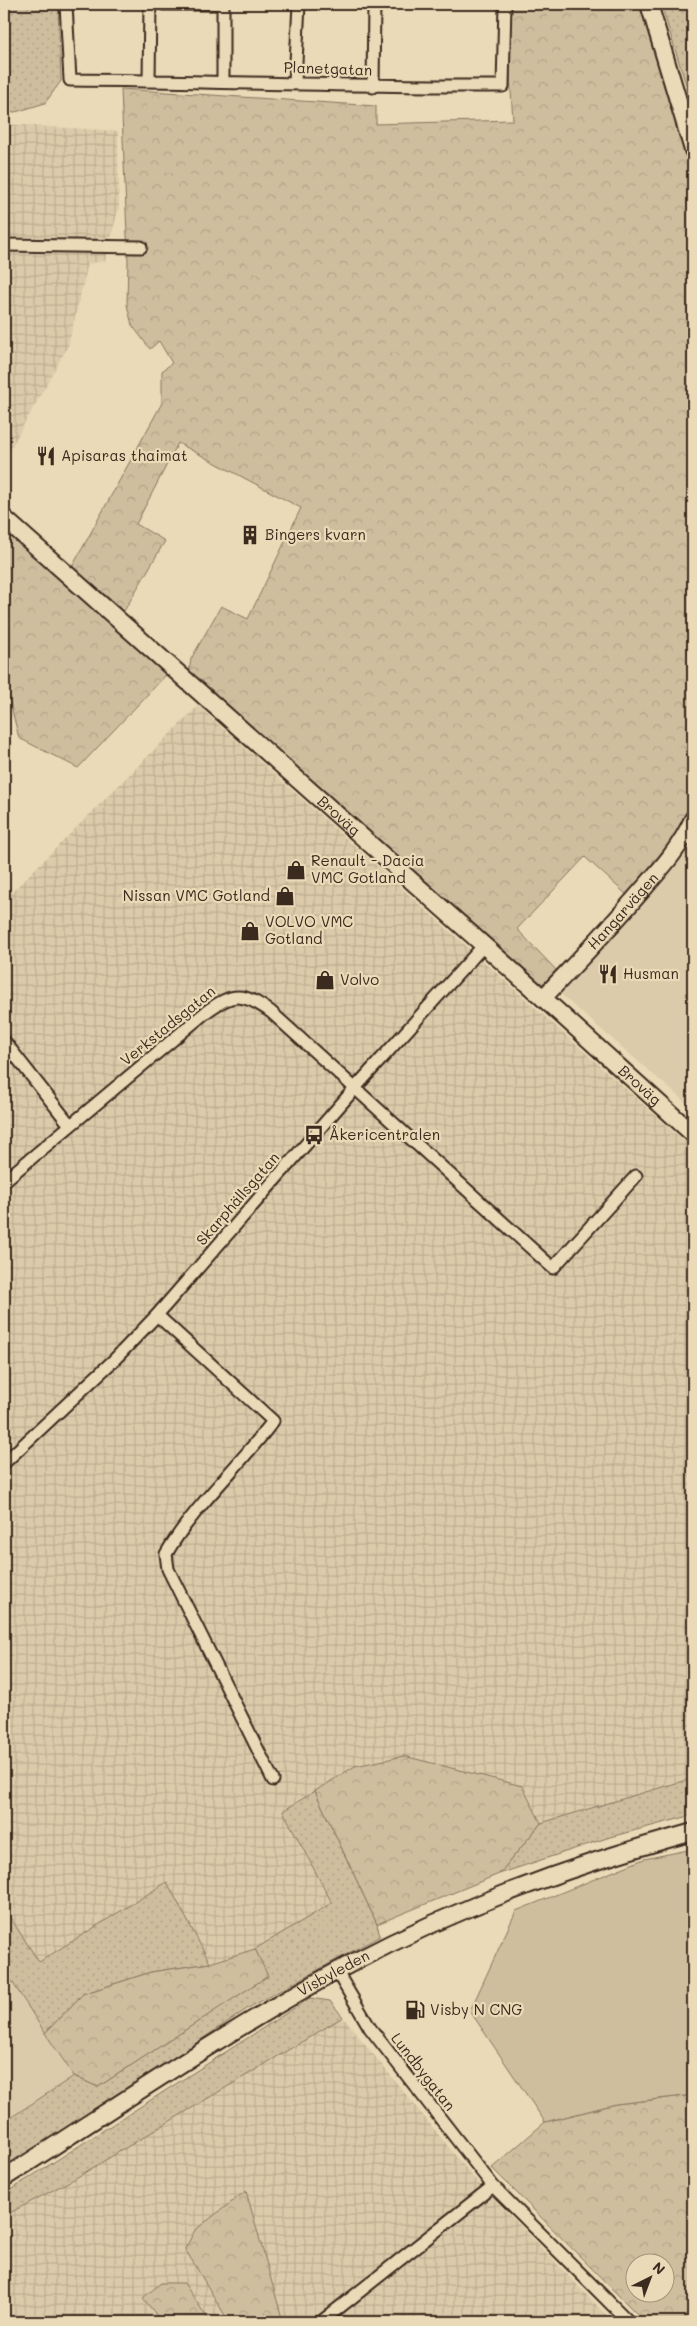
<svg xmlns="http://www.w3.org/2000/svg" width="697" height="2326" font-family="Mali,sans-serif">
<defs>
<pattern id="industrial-grid" width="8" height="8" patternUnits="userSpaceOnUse" patternTransform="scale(1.25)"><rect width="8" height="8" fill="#dccbaa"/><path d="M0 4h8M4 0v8" fill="none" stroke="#beae92"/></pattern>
<pattern id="green-dots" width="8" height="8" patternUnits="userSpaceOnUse" patternTransform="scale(1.25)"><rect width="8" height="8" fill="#cfbe9e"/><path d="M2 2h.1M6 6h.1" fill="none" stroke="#b3a388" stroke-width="1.8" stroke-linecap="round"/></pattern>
<pattern id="forest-crowns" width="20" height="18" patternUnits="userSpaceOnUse" patternTransform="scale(1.25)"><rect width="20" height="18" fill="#cfbe9e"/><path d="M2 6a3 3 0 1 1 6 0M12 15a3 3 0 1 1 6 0" fill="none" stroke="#b3a388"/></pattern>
</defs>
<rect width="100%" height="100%" fill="#ebdab7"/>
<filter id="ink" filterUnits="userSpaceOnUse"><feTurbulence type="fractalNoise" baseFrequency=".02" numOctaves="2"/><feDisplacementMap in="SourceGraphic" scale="10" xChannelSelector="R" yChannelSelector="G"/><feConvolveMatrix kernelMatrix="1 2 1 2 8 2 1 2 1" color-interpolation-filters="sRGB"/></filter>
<g filter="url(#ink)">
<path fill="#dccbaa" d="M693 836V1109L558 992 672 866Z
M4 1969 74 2076 4 2122Z"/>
<path fill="url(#industrial-grid)" d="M4 124 118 131 119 207 105 261 88 264 68 346 4 460Z
M198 706 693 1149V1778L541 1823 522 1786 355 1766 283 1811 332 1903 255 1949 210 1963 167 1883 38 1962 4 1908V900Z
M343 2017 473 2177 613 2322H276L282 2318 246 2191 185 2249 229 2322H210L184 2283H161L143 2298 162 2322H4V2216L74 2179Z"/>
<path fill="url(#green-dots)" stroke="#85745e" d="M4 4H58L61 81 45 103 19 111 4 114Z
M661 4H693V109V107Z
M693 1778V1815L610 1837 499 1874 541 1823Z
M315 1791 377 1924 380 1936 250 2007 80 2120 4 2167V2122L74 2076 98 2087 267 1976 255 1949 332 1903 283 1811Z
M167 1882 210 1963 151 1972 83 1994 45 2033 4 1969V1908L39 1962Z
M310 1998 330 2001 343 2017 74 2179 4 2216V2194Z"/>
<path fill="url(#forest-crowns)" stroke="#85745e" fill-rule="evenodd" d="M505 4H642L693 174V801L670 849 628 896 585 857 517 929 557 971 543 985 189 672 191 659 221 606 248 619 301 508 178 443 136 524 165 541 124 611 72 567 162 403V371L172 363 159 341 150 349 132 325 127 305 128 260 121 89 376 106V124L513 120Z
M4 529 166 675 78 768 19 738 4 679Z
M404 1756 522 1786 541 1823 499 1874 377 1924 315 1791 355 1766Z
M255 1949 268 1976 98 2087 74 2076 45 2033 83 1994 151 1972 210 1963Z
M693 2095V2322H645L492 2168 545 2122 616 2104ZM634 2264H664V2294H634Z
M246 2191 282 2318 276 2322H229L185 2249 195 2230Z
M161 2283H184L210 2322H162L143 2298Z"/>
<path fill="#cfbe9e" stroke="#85745e" d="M693 1849V2095L616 2104 545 2122 470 2011 516 1911 644 1859Z"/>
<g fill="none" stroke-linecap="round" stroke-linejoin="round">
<defs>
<path id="street" d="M66 4 70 80C214 81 359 87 503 86L505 4
M163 4H223V81
M149 81 150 4
M295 82 299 4
M373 87 374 4
M4 245 141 247
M4 1041 70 1125
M4 1181 206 1012C233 992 243 992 271 1012L553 1268 636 1176
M157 1315 273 1421C240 1466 193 1507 166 1554L168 1569 273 1780
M4 1463 114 1360 157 1315 356 1087 484 945
M337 1972 370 2028 493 2186 629 2322
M321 2322 493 2186"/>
<g id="secondary">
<path d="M649 4 693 150"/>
<path id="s1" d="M4 518 543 998 693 1134"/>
<path id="s2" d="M543 998C575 964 607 931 637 896 658 872 680 849 693 819"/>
<path id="s3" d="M4 2178C119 2105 232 2027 352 1963 460 1906 576 1864 693 1832"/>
</g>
</defs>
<use href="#street" stroke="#3b2a1e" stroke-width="15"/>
<use href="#secondary" stroke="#3b2a1e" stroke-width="20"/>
<use href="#street" stroke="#ebdab7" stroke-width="11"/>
<use href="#secondary" stroke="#ebdab7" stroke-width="16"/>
</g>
</g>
<defs>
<symbol id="restaurant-bare" viewBox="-9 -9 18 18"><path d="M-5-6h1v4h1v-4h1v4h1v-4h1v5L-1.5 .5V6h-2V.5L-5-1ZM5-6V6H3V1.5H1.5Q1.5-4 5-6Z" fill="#3b2a1e" stroke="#ebdab7" stroke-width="2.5" paint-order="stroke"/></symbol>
<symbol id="building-bare" viewBox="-9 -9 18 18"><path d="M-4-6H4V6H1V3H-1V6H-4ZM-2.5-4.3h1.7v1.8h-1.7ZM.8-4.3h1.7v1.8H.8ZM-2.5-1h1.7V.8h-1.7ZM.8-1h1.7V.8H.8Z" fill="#3b2a1e" stroke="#ebdab7" stroke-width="2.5" paint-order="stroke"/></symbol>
<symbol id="shop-bare" viewBox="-9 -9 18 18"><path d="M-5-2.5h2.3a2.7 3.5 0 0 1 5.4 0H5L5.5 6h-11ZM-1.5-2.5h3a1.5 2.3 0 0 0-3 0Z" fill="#3b2a1e" stroke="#ebdab7" stroke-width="2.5" paint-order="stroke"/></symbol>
<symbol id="bus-bare" viewBox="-9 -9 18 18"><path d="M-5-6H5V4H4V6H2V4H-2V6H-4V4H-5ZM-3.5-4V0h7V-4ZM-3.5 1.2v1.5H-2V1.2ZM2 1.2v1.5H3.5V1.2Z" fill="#3b2a1e" stroke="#ebdab7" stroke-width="2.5" paint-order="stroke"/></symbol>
<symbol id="fuel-bare" viewBox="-9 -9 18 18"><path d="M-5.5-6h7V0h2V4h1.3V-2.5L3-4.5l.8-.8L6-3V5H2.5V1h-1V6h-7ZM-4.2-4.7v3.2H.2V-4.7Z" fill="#3b2a1e" stroke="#ebdab7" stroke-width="2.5" paint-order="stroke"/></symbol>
</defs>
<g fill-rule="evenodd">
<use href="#restaurant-bare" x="32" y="442" width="28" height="28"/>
<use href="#building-bare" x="236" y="521" width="28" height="28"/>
<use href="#shop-bare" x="282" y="856" width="28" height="28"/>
<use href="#shop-bare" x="271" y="882" width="28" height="28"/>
<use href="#shop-bare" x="236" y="917" width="28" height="28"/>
<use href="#restaurant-bare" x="594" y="960" width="28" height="28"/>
<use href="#shop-bare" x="311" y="966" width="28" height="28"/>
<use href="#bus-bare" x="300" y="1121" width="28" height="28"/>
<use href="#fuel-bare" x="401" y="1996" width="28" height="28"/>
</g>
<g text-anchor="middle" stroke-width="4.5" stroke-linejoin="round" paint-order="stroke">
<g font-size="15" fill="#3b2a1e" stroke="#ebdab7">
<text transform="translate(328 69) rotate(2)" y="5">Planetgatan</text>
<text dy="5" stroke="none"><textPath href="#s1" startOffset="448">Broväg</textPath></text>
<text dy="5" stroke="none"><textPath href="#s2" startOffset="118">Hangarvägen</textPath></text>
<text transform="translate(168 1026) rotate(-39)" y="5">Verkstadsgatan</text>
<text dy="5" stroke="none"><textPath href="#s1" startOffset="852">Broväg</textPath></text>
<text transform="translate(238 1199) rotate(-49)" y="5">Skarphällsgatan</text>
<text dy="5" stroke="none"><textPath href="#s3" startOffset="388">Visbyleden</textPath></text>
<text transform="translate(423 2072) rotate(52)" y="5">Lundbygatan</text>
</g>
<g font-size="15" fill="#3b2a1e" stroke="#ebdab7" text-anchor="start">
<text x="61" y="461">Apisaras thaimat</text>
<text x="265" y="540">Bingers kvarn</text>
<text x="311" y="866">Renault - Dacia<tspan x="311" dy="17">VMC Gotland</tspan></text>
<text x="270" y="901" text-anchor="end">Nissan VMC Gotland</text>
<text x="265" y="927">VOLVO VMC<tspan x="265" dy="17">Gotland</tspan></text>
<text x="623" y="979">Husman</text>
<text x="340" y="985">Volvo</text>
<text x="329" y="1140">Åkericentralen</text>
<text x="430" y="2015">Visby N CNG</text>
</g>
</g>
<rect width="697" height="2326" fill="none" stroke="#ebdab7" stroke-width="20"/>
<rect x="10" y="10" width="677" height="2306" fill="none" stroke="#3b2a1e" stroke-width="2" filter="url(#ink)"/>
<g transform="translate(650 2278) rotate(42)"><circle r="24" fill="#ebdab7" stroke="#a5947a"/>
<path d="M0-4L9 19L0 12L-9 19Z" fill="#3b2a1e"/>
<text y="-8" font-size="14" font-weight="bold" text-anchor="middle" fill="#3b2a1e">N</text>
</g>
</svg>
